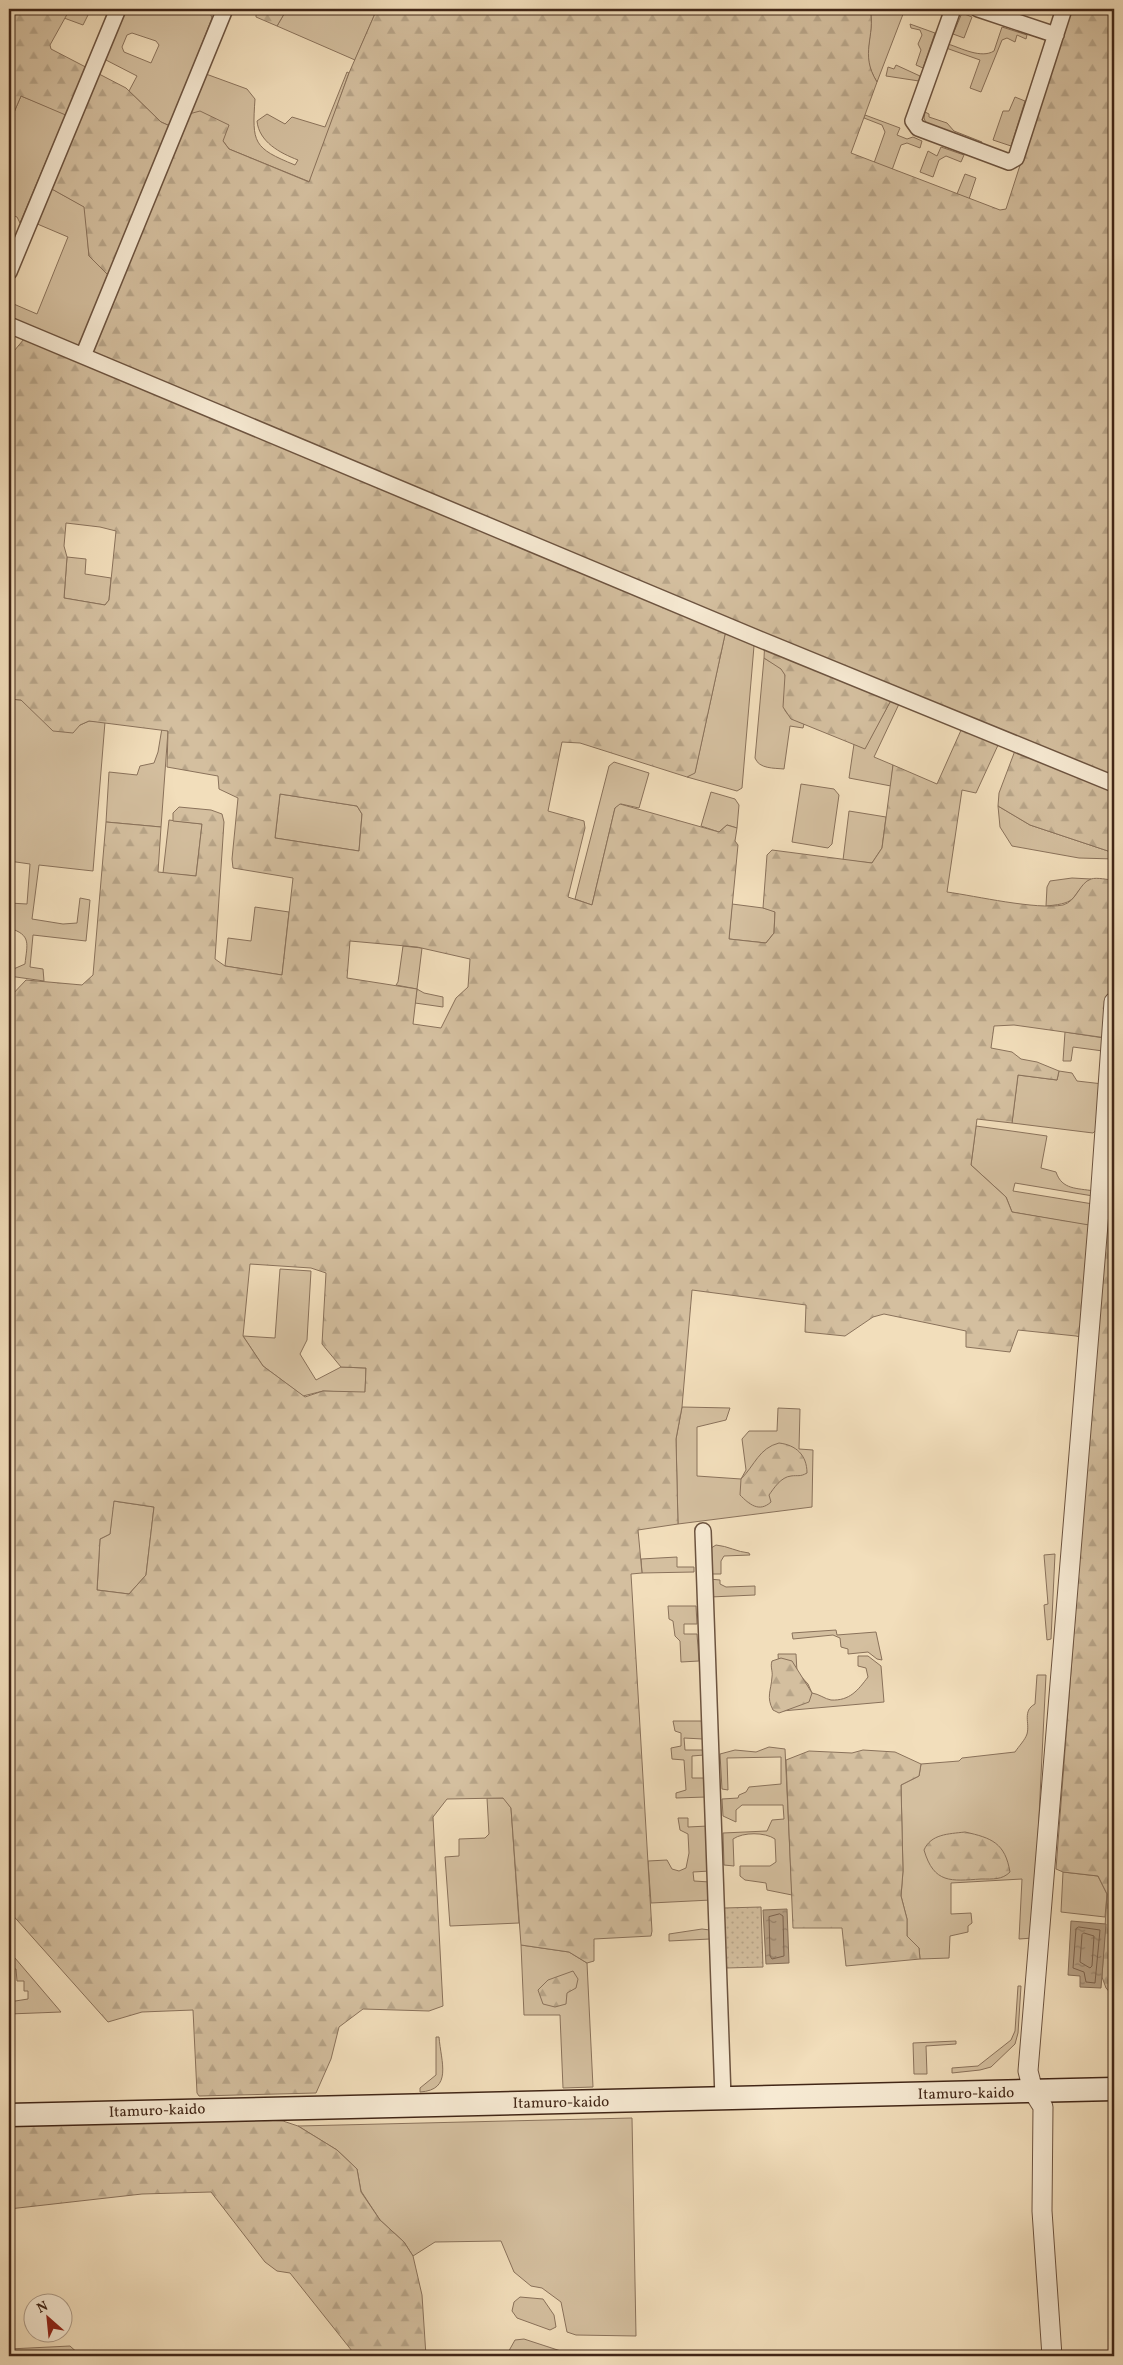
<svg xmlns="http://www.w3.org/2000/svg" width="1123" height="2365" font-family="Vollkorn,serif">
<defs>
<pattern id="forest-firs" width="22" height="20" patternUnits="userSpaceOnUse" patternTransform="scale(1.25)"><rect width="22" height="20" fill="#d4bf9f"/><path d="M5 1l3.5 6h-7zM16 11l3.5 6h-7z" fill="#b7a488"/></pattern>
<pattern id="park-dots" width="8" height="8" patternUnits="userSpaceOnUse" patternTransform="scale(1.25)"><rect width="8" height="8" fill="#d4bf9f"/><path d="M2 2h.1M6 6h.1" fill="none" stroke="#b7a488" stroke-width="1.8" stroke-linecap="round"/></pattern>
<pattern id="water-ripples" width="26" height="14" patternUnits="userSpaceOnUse" patternTransform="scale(1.25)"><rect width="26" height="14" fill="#b69f83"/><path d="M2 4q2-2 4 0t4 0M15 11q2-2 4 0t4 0" fill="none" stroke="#96816a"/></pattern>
</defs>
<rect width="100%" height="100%" fill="#f2debb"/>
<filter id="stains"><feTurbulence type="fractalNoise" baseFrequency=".004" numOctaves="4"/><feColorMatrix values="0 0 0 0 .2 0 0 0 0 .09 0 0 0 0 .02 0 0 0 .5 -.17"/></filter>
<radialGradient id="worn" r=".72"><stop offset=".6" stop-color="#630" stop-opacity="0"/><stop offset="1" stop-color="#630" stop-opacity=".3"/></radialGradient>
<path fill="#d4bf9f" stroke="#8a725b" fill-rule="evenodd" d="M70 9 79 13 82 9H91L83 25 64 18Z
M125 9H206L209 10 212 18 170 126 161 122 129 91 137 76 104 59ZM132 33 156 41 159 45 151 63 124 52 122 47 127 35Z
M287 9H377L355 60 277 26Z
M870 9H905L877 82C858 53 876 37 870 9Z
M962 13 972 17 964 38 953 34Z
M910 24 935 33 923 68 916 65 921 50 918 44 922 35 920 30 911 28Z
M1002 27 1027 35 1026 39 1017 35 1015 42 1007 38 1002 40 981 92 970 88 980 60 946 48 948 44C961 48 981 59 994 51Z
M896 65 920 76 919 81 886 76 888 67 894 69Z
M347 72 349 73 310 182 229 149 223 141 189 114 206 74 247 89 255 99C252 143 253 148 295 165L298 160C280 153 259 142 257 121L267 114 285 124 292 117 325 127Z
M21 96 66 114 20 223 17 217 9 214V124Z
M1015 97 1025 101 1011 146 993 140 1003 111H1009Z
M925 112 929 114V117L947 123 954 131 982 142 981 144 926 123 924 118Z
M865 115 900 128 897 135 907 139 913 137 922 141 920 148 907 143 901 145 892 170 874 163 885 132 882 125 864 118Z
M941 147 964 155 961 162 946 156 939 160 933 177 920 172 928 151 937 156Z
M965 174 976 178 969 199 957 194Z
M50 188 85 207 89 256 109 276 82 344 75 346 9 319V302L37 314 68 237 35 223Z
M67 557 86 559 85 574 111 578 109 600 105 605 64 598Z
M726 630 752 641 754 646 742 788 737 791 687 777 695 772Z
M764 658C770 662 783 667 785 675 790 699 770 710 804 724L803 728 790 726 784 769C774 768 759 769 755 758Z
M9 699 21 700 80 725 89 721 105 722 93 871 39 865 32 919 63 924 77 923 80 898 90 900 86 941 33 935 30 967 43 969 44 981 9 976V971L25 964C27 944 32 935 9 928V903L27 904 30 864 9 861Z
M891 700 899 704 874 757 893 765 891 786 849 778 854 744 865 748Z
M162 728 168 731 161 827 106 822 109 772 137 775 140 766 154 763 158 752Z
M614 762 649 773 639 808 621 804 615 808 592 905 575 899 609 766Z
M801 784 834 789 839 795 832 844 828 848 792 842Z
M711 792 735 799 739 805 737 828 727 825 719 832 701 826Z
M280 794 357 806 362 814 359 851 275 838Z
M998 806 1030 825 1114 853V859L1079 858 1012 846 1000 827Z
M849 811 886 817 882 848 872 863 843 860Z
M169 820 202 824 196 876 163 873Z
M1072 878 1091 879C1068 896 1082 903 1046 906L1047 887 1050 881Z
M732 904 763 908 775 911 774 933 766 943 729 939Z
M255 907 289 912 282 975 225 966 228 938 251 941Z
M403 946 422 948 417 989 424 993 443 997V1007L415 1003 417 989 396 985 398 982Z
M1065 1032 1104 1038 1103 1051 1073 1047 1071 1061H1063Z
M1059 1071 1072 1073 1077 1081 1103 1084 1098 1128 1093 1133 1012 1123 1018 1075 1057 1080Z
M976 1126 1047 1136 1041 1168 1056 1172C1062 1190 1077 1188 1094 1191L1093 1196 1015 1183 1013 1191 1093 1204 1091 1226 1012 1212 1006 1197 971 1165Z
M280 1269 311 1271 307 1340 300 1354 316 1380 341 1367 366 1368 365 1393 323 1391 303 1396 263 1366 243 1336 275 1338Z
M682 1407 730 1408 726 1420 697 1427V1476L741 1479 746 1470 742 1439 749 1431H777L778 1408 800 1409 799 1449 813 1450 812 1507 678 1524 676 1439Z
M113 1501 154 1507 146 1575 129 1594 97 1590 100 1539 110 1534Z
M716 1545C728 1546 737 1552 749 1553L750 1555 724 1556 721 1561V1574H708V1550Z
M1055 1554 1051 1639 1047 1640 1044 1605 1048 1604 1044 1555Z
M677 1557V1567H694V1572L642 1573 641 1559Z
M709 1579 720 1580V1584L726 1587 755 1586V1595L710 1597Z
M668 1606H696L697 1624H684V1634H697L699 1661 681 1662 680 1641 675 1636 673 1621 669 1619Z
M836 1630 837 1635 876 1632 882 1660 877 1659 868 1652 848 1654V1649L841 1647 840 1638 833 1635 793 1639 792 1633Z
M778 1654H796L797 1672 808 1684 812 1693C819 1694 825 1699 831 1700 850 1701 858 1690 868 1677L866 1668 858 1666V1656H868L881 1666 884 1702 782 1711Z
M1037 1675H1046L1033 1938 1019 1939 1022 1879 951 1883V1914L971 1913 972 1923 968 1926V1932L950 1936 949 1958 920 1959 919 1948 907 1936V1919L901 1896 903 1871 901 1785 919 1776 921 1764 959 1761 962 1758 1015 1752C1019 1746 1025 1740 1027 1734 1030 1723 1022 1711 1035 1704Z
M673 1721H703V1739L684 1738 685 1750H704V1755L692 1756V1778H705L706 1797 676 1798V1793L686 1790 684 1760 672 1759 671 1748 681 1746V1733L675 1731Z
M769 1747 785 1749 792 1895 767 1890 766 1883 745 1880 740 1876V1866H770L776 1862 775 1839C765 1832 743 1832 733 1839L734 1866 724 1865 723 1833 767 1831 772 1820 784 1819 783 1805H742L736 1810V1822L723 1816 722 1799 738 1798 739 1795 746 1792 749 1787 781 1784V1757L727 1758 728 1790 722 1789 720 1754 735 1750 756 1752Z
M487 1798H504L511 1808 519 1923 450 1926 445 1857 459 1856V1839L485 1838 489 1834Z
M678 1818H688V1827L708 1826 710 1871 693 1872 694 1881 710 1882 711 1900 651 1903 648 1861 667 1860 672 1869 679 1871 686 1868 689 1853 688 1834 680 1830Z
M1063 1872 1098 1876 1107 1894 1105 1917 1061 1912Z
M702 1929 710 1930V1939L669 1941V1934Z
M521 1945 569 1952 587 1963 593 2087 563 2088 560 2015H524Z
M9 1951 61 2012 9 2014V2002L28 1999V1991H24V1981H17L16 1969H9Z
M1018 1986H1021L1018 2033 1015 2044 991 2067 980 2070 952 2073V2068L978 2066 1011 2040 1015 2031Z
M436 2037H439C441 2062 453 2090 420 2092V2088L436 2075Z
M956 2041V2044L926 2046 927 2074H914L913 2043Z
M632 2118 636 2336 576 2335 567 2332 561 2302 542 2288 531 2286 514 2272 501 2241 435 2242 413 2256 404 2242 380 2220 361 2191 357 2169 337 2150 298 2126Z
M520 2297 543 2299 554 2315 556 2327 550 2330 517 2318 512 2311 514 2302Z
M524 2339 573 2355 637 2356H506L515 2340Z
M70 2346 81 2356H9V2349Z"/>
<path fill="url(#forest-firs)" stroke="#8a725b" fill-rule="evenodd" d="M9 9H70L50 45 51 49 126 88 161 122 170 126 189 114 200 111 229 125 223 141 229 149 309 182 349 73 377 9H870C876 37 859 53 877 82L851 153 1000 210 1006 209 1070 9H1114V853L1030 825 998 806 999 793 1019 740 897 689 865 749 791 719 783 707 785 675 781 669 764 658 765 638 726 630 695 773 687 777 580 743 562 742 548 811 584 821 585 828 568 897 592 905 615 808 620 804 719 832 727 825 737 828 735 841 738 845 729 939 766 943 774 933 775 912 763 908 767 855 772 850 872 863 882 848 893 765 937 784 962 728 999 743 976 793 962 790 947 892C976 896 1036 910 1063 905 1077 901 1079 883 1091 879 1097 877 1108 880 1114 880V1039L1014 1025 994 1026 991 1048 1012 1052 1021 1059 1037 1062 1059 1071 1057 1080 1018 1075 1012 1123 977 1119 971 1165 1006 1197 1012 1212 1101 1227 1106 1171 1114 1170V1997L1106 1988 1102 1977 1107 1894 1098 1876 1063 1872 1056 1869 1096 1341 1076 1336 1018 1330 1010 1352 966 1347V1331L884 1314 873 1317 845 1336 805 1332 806 1305 692 1290 682 1407 676 1439 678 1524 638 1530 642 1573 631 1574 652 1931 651 1936 594 1939V1961L587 1963 569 1952 521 1945 511 1808 503 1798 447 1799 433 1817 443 2006 429 2011 363 2009 339 2027 331 2059 316 2093 199 2096 197 2093 193 2010 142 2012 108 2022 9 1911V998L26 980 82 985 93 975 106 822 161 827 158 872 196 876 202 824 173 821V813L179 807 211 810 222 814 224 822 215 959 225 966 282 975 293 878 233 868 232 859 238 798 219 789 218 776 167 767 168 731 89 721 80 725 73 733 53 731 21 700 9 699 11 389 9 388V367L13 365 14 351 24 339 74 358 109 276 89 256 84 207 50 188 75 119 21 96 9 124ZM66 523 100 527 116 531 109 600 105 605 64 598 67 557 64 546ZM280 794 357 806 362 814 359 851 275 838ZM350 941 417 947 470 959 468 987 456 998 441 1028 413 1024 417 989 347 978ZM250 1264 311 1268 326 1273 322 1344 341 1367 366 1368 365 1392 323 1391 305 1397 263 1366 243 1336ZM114 1501 154 1507 146 1575 129 1594 97 1590 100 1539 110 1534Z
M256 9H287L277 26 256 17Z
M779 1443C796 1445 807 1455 807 1473 800 1477 798 1475 791 1476 781 1477 774 1488 769 1495L771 1502C759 1513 749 1504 740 1495L741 1479C755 1465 759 1448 779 1443Z
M781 1658 792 1661 812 1693 809 1702 779 1713 773 1710C766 1697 771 1691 772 1677 773 1671 770 1667 772 1661Z
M863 1750 895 1752 921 1764 919 1776 901 1785 903 1871 901 1896 907 1919V1936L919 1948 920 1959 846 1966 842 1928H793L786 1760 809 1751 852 1753Z
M965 1832C992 1838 1005 1843 1010 1872 1002 1880 993 1879 981 1879 951 1881 934 1884 924 1850 931 1834 948 1834 965 1832Z
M573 1971 578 1979 576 1988 567 1993 566 2004 555 2007 543 2004 538 1990 548 1980Z
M205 2117 283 2121 298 2126 337 2150 357 2169 361 2192 380 2220 404 2242 413 2256 422 2295 426 2356H356L290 2273 277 2271 265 2262 211 2192 142 2194 9 2209V2125Z"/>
<path fill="url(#park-dots)" stroke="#8a725b" d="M761 1907 763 1967 726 1968 724 1908Z"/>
<path fill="url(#water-ripples)" stroke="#876f58" d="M787 1909 789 1963 766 1964 763 1910Z
M1071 1921 1106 1924 1101 1988 1080 1987V1976L1068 1975Z"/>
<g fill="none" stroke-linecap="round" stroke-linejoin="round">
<path stroke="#7c624d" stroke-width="1" d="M780 1914 783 1916 784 1956 772 1959 770 1956 769 1917Z
M1079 1927 1100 1930 1095 1983 1086 1982 1084 1972 1073 1968 1076 1929Z
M1084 1933 1094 1936 1092 1966 1090 1968 1080 1962 1082 1935Z"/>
<defs>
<path id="minor" d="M953 9 913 121 918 128 1009 162 1016 158 1064 9
M978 9 1056 35
M9 272 118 9
M9 325 759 639 1114 784
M83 356 225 9
M703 1531 723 2098"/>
<path id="tertiary" d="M1052 2356 1042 2211 1043 2107 1033 2091 1028 2071 1100 1200 1114 1002"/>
<path id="secondary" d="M9 2115 1114 2089"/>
</defs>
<use href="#minor" stroke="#6d5440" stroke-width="18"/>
<use href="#tertiary" stroke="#6d5440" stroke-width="21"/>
<use href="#secondary" stroke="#412617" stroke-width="25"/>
<use href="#minor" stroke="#f7ead3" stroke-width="15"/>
<use href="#tertiary" stroke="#f7ead3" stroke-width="19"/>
<use href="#secondary" stroke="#f7ead3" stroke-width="22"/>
</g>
<g text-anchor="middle" stroke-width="4" stroke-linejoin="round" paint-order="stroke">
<g font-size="15" fill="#412617" stroke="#f7ead3">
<text transform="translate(966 2093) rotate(-1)" y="5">Itamuro-kaido</text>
<text transform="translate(561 2102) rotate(-1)" y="5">Itamuro-kaido</text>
<text transform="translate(157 2110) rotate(-2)" y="5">Itamuro-kaido</text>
</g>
</g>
<rect width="1123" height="2365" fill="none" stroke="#f2debb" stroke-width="30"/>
<rect x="10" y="10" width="1103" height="2345" fill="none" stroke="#412617" stroke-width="2.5"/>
<rect x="15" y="15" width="1093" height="2335" fill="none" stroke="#412617"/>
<g transform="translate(48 2318) rotate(333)"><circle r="24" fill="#f7ead3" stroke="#ae9c88"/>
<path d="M0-4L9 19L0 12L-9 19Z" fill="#8f2418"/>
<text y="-8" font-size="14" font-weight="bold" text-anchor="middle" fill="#412617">N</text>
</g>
<rect width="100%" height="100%" filter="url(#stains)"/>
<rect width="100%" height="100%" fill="url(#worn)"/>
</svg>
